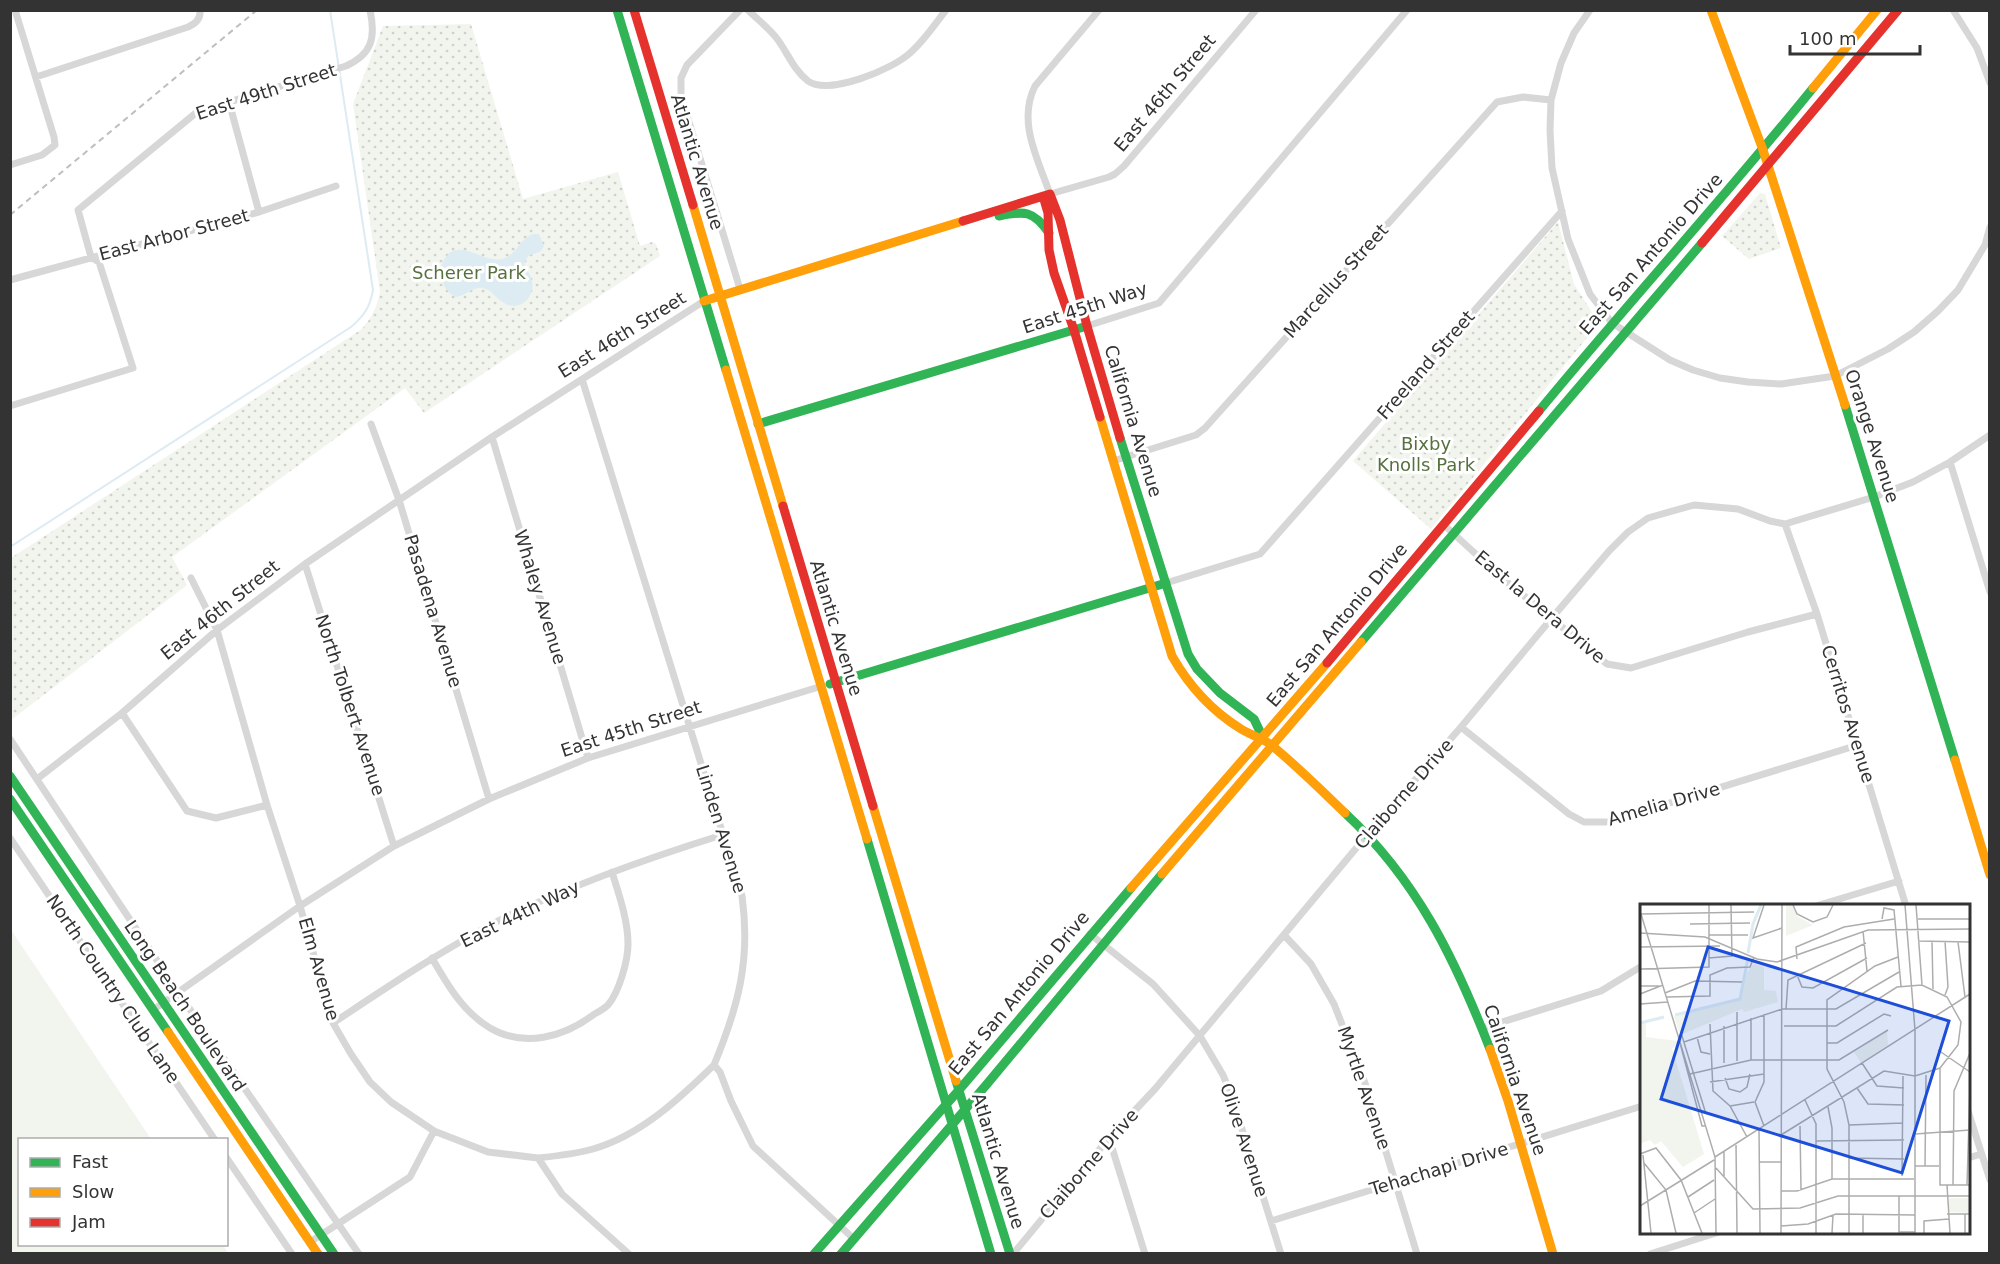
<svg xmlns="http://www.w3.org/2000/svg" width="2000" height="1264" font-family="'DejaVu Sans',sans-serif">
<defs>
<pattern id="park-dots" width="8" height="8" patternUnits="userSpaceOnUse" patternTransform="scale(1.5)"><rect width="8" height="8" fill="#f1f5ed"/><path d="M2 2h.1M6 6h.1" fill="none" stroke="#cfd2cc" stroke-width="1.8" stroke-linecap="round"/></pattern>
</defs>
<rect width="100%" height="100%" fill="#fff"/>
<path fill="#f1f5ed" d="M11 930 151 1139 20 1140V1244H222L228 1253H11Z"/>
<path fill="url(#park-dots)" d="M471 24 523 199 618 172 640 246 652 242 656 244 660 256 424 413 405 388 172 557 187 585 11 720V558L362 329C372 317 377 307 380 292L353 104 383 26Z
M1760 193 1765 194 1781 248 1749 259 1722 236Z
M1558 222 1574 284 1599 323 1431 529 1353 461Z"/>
<path fill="#ddebf3" d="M533 234H539L544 246 541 251 528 256 524 264C526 269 531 275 532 281 535 297 521 311 506 304 497 300 492 289 482 288 473 286 465 297 455 297 448 292 443 287 442 278 440 272 441 266 444 260 458 234 486 267 505 258 517 253 521 238 533 234Z"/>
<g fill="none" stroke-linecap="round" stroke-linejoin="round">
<path stroke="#ddebf3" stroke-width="2" d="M10 547 351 327C364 316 370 307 373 290L330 10"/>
<path stroke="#d7d7d7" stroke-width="7" d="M748 10C758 20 770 29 778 40 788 54 794 70 808 81 829 96 893 69 910 53 924 41 935 24 946 10
M1099 10 1035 86C1017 122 1038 159 1050 194L1109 177 1115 174 1124 166 1256 10
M1590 10 1574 33 1561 63 1551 100 1550 130 1552 168 1568 239 1590 294 1612 323 1670 360 1693 370 1720 378 1748 382 1781 384 1835 376 1888 349 1914 332 1938 311 1958 290 1985 245 1990 227
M1953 10 1977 48 1990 83
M36 77 188 27C195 24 201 19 200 10
M229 102 259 212
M10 165 42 155 55 145 54 137 15 10
M10 280 259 212 336 186
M740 289 681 96V78L687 65 740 10
M1087 326 1159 303 1407 10
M582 379 742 896C751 960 738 1007 714 1065L720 1072 731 1101 753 1146 854 1239
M10 406 133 368 99 262 91 257 78 210 197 112 346 66C372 54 376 38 370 10
M371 424 399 500 489 799
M492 437 588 758
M1113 461 1196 435 1205 428 1497 102 1523 97 1551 100
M1950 462 1990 592
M1785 524 1817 614 1906 906
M1444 525 1501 577 1607 664 1631 668 1748 632 1817 614
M305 564 394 846
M191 578 217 630 267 805 300 906 333 1023 351 1054 370 1082 391 1102 434 1131 488 1152 538 1158 562 1194 629 1254
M1166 583 1260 554 1562 211
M122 713 187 811 216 818 267 805
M1461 727 1569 814 1584 822H1608L1858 745
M10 739 178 992 359 1254
M37 779 122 713 217 630 305 564 492 437 704 301
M10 838 215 1140
M1816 906 1899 881
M1090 934 1153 984 1200 1036 1223 1075 1231 1094 1281 1254
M1285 936 1311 964 1334 1004 1365 1083 1417 1254
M432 958C447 984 463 1012 490 1028 524 1048 564 1037 593 1015 598 1012 604 1009 608 1005 619 992 628 961 628 944 628 920 619 895 612 872
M153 1010 300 906 394 846 489 799 588 758 822 686
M333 1023C386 988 439 952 496 922 568 886 645 859 722 835
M1483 1028 1601 991 1642 966
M1968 1111 1990 1180
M1109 1138 1145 1254
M226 1157 292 1254
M538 1158C557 1156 575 1154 593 1149 641 1135 679 1099 714 1065
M1968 1158 1981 1154
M1271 1221 1642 1106
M310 1242 410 1177 434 1131
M1013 1254 1109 1138 1155 1089 1368 834 1461 727 1551 619 1609 551 1628 532 1648 518 1694 505 1738 509 1770 521 1785 524 1874 497 1913 482 1950 462 1990 435
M1650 1254 1719 1232"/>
<path stroke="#30b455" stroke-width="9" d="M617 10 726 370
M999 216C1025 211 1033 210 1049 233
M1845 405 1955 760
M1539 411C1629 302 1724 198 1813 88
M758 424 1087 326
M1120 438 1188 654 1197 669 1220 693 1254 719 1263 738
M1361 642 1702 243
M830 684 1166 583
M10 776 334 1254
M10 799 168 1032
M1345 813C1417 880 1455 959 1490 1049
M867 839 991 1254
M956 1081 1010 1254
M814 1254 959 1090 1131 888
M841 1254 987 1084 1162 874"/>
<path stroke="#ff9f0a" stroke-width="9" d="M1711 10 1763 150 1845 405
M1813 88 1877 10
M693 205 783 506
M704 301 963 221
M726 370 867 839
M1100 417 1172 656C1189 686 1212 711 1241 729 1251 735 1261 738 1270 744 1296 765 1321 790 1345 813
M1955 760 1990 875
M873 806 956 1081
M1162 874 1361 642
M1131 888 1327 663
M168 1032 318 1254
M1490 1049 1508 1101 1553 1254"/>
<path stroke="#e5322d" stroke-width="9" d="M634 10 693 205
M1043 196 1048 213 1049 250 1054 273 1074 330 1100 417
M963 221 1050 194 1060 220 1087 326 1120 438
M1702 243 1898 10
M783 506 873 806
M1327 663 1539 411"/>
<path stroke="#bebebe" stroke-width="2" stroke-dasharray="6 4.5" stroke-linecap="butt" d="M10 215 257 10"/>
</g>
<g text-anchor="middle" stroke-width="6" stroke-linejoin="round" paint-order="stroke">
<g font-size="18" fill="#333" stroke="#fff">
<text transform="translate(266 92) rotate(-18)" y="6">East 49th Street</text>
<text transform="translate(1165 93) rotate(-50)" y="6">East 46th Street</text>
<text transform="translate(697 162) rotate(73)" y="6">Atlantic Avenue</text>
<text transform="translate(174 235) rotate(-15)" y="6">East Arbor Street</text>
<text transform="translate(1651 254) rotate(-49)" y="6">East San Antonio Drive</text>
<text transform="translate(1336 281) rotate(-48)" y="6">Marcellus Street</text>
<text transform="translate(1085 308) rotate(-18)" y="6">East 45th Way</text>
<text transform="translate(622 335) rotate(-32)" y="6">East 46th Street</text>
<text transform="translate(1426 365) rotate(-49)" y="6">Freeland Street</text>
<text transform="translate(1133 421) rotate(73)" y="6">California Avenue</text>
<text transform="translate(1872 436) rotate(72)" y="6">Orange Avenue</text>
<text transform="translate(540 597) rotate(73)" y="6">Whaley Avenue</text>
<text transform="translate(1540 607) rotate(40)" y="6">East la Dera Drive</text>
<text transform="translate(220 610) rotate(-39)" y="6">East 46th Street</text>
<text transform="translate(433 611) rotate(73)" y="6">Pasadena Avenue</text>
<text transform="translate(1337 625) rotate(-50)" y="6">East San Antonio Drive</text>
<text transform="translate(836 628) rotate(73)" y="6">Atlantic Avenue</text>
<text transform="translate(350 705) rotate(72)" y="6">North Tolbert Avenue</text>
<text transform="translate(1848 714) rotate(73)" y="6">Cerritos Avenue</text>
<text transform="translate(631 729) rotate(-18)" y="6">East 45th Street</text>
<text transform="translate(1404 794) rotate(-49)" y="6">Claiborne Drive</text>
<text transform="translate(1664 804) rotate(-16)" y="6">Amelia Drive</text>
<text transform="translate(721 829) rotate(73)" y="6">Linden Avenue</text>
<text transform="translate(520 914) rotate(-26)" y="6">East 44th Way</text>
<text transform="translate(319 969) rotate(74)" y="6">Elm Avenue</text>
<text transform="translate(113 989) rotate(56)" y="6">North Country Club Lane</text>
<text transform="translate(1019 993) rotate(-50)" y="6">East San Antonio Drive</text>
<text transform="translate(185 1006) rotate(56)" y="6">Long Beach Boulevard</text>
<text transform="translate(1515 1080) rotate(71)" y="6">California Avenue</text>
<text transform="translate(1364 1088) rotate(71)" y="6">Myrtle Avenue</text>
<text transform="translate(1244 1140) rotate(72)" y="6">Olive Avenue</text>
<text transform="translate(998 1161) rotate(73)" y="6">Atlantic Avenue</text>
<text transform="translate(1089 1164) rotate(-49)" y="6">Claiborne Drive</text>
<text transform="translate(1439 1169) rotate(-17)" y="6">Tehachapi Drive</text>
</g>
<g font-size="18" fill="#56703f" stroke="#fff">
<text x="469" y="279">Scherer Park</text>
<text x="1426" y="450">Bixby<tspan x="1426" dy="21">Knolls Park</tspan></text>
</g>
</g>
<g transform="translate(1640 904)">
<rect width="330" height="330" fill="#fff"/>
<path d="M6 118V133L38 137 39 142 32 144 64 250 43 263 21 237 15 241 10 236 0 240V120Z" fill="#f1f5ed"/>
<path d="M146 1H152L157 12 173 21 146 32ZM113 60 124 63V86L136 87 138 98 104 108 102 105 40 131 34 112 101 95 107 69ZM247 127 248 141 221 159 214 148ZM309 294H330V309L309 308Z" fill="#f1f5ed"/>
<path fill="none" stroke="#ddebf3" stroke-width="3" d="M108 49 113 20 121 1M35 111 100 95 108 54M0 119 24 113"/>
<path fill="none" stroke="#adadad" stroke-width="1.5" d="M124 1 113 34 142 24M153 1 157 10 173 18 187 13 193 1M265 1 275 126V329M276 1 282 81M1 10 114 8M1 10 75 253 76 329M242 15 244 4 254 6 261 82M278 15H330M50 20 110 19M223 27 227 67M0 29 65 33 117 55 137 58 228 26 330 25M69 31H108M278 37 330 38M292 37 293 85M305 37 308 83 305 91M318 38 325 93M0 43 80 42M69 54 92 52 91 1M157 55 156 43 204 23 254 15M0 65 69 63V1M157 71 162 83 173 84 227 54M0 82H19M25 89 55 77 102 78M0 90 23 81M27 93 70 92V71L87 64 110 63 114 53M0 100 28 98M146 105 148 76 226 39M97 108V157M124 110V178L115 198 124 222M70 120 73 187 90 202 107 233M84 122V159M39 133 42 132 66 210M57 133 61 148 70 150M44 138 142 105H196L259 68M40 139 62 222H66M187 139H197L244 110 251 112M298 146 330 168M111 156V114M222 159 237 182 264 184M300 164V281H330M50 170 111 156H199L248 126M85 174 89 185 100 188 107 183 110 170M70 178 124 170M217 184 228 200 264 201M165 196 176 220V329M90 202 114 198M188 203 192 224V275M209 221 263 219M160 222 161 286M119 224 120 329M275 230 330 226M141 231 244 167 275 172 300 164 318 141 321 118 307 93 282 81 257 83 196 122H144M176 237 264 236M96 239 97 329M84 248V272M0 250 16 244 41 276 62 329M3 251 11 329M75 253 330 90M209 254 264 255M120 258H142M4 259 26 286 36 329M275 262H299M285 262 286 171M76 264 113 305 160 304 198 292H330M262 272 263 172M307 281 310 329M313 281 314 187 330 149M327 281 330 183M141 287H157L192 275H274M259 292V328H275M48 293 74 276M0 302 74 256M54 309 75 295M223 310V329M307 310H330M141 322 168 320 196 310 275 311M141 329 142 1M192 329 193 311M209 329V221L204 198 187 165V96L235 62 258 53M284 329V317L309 315M325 329V310"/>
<path fill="#1d4ed8" fill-opacity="0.15" stroke="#1d4ed8" stroke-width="3" d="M68 43 309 117 262 269 21 195Z"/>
<rect width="330" height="330" fill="none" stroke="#333" stroke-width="3"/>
</g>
<rect width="2000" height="1264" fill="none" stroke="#333333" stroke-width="24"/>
<rect x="18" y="1138" width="210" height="108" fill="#ffffff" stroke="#adadad" stroke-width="1.5"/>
<rect x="30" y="1158" width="30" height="9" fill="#30b455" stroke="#adadad" stroke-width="1.5"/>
<text x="72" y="1168" font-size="18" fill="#333333">Fast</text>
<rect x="30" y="1188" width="30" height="9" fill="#ff9f0a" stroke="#adadad" stroke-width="1.5"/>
<text x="72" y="1198" font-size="18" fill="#333333">Slow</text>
<rect x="30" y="1218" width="30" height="9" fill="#e5322d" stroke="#adadad" stroke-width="1.5"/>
<text x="72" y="1228" font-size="18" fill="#333333">Jam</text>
<path d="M1790 45v9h130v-9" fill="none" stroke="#333333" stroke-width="3"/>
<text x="1799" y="45" font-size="18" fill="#333333" stroke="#ffffff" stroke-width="4.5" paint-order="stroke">100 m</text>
</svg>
